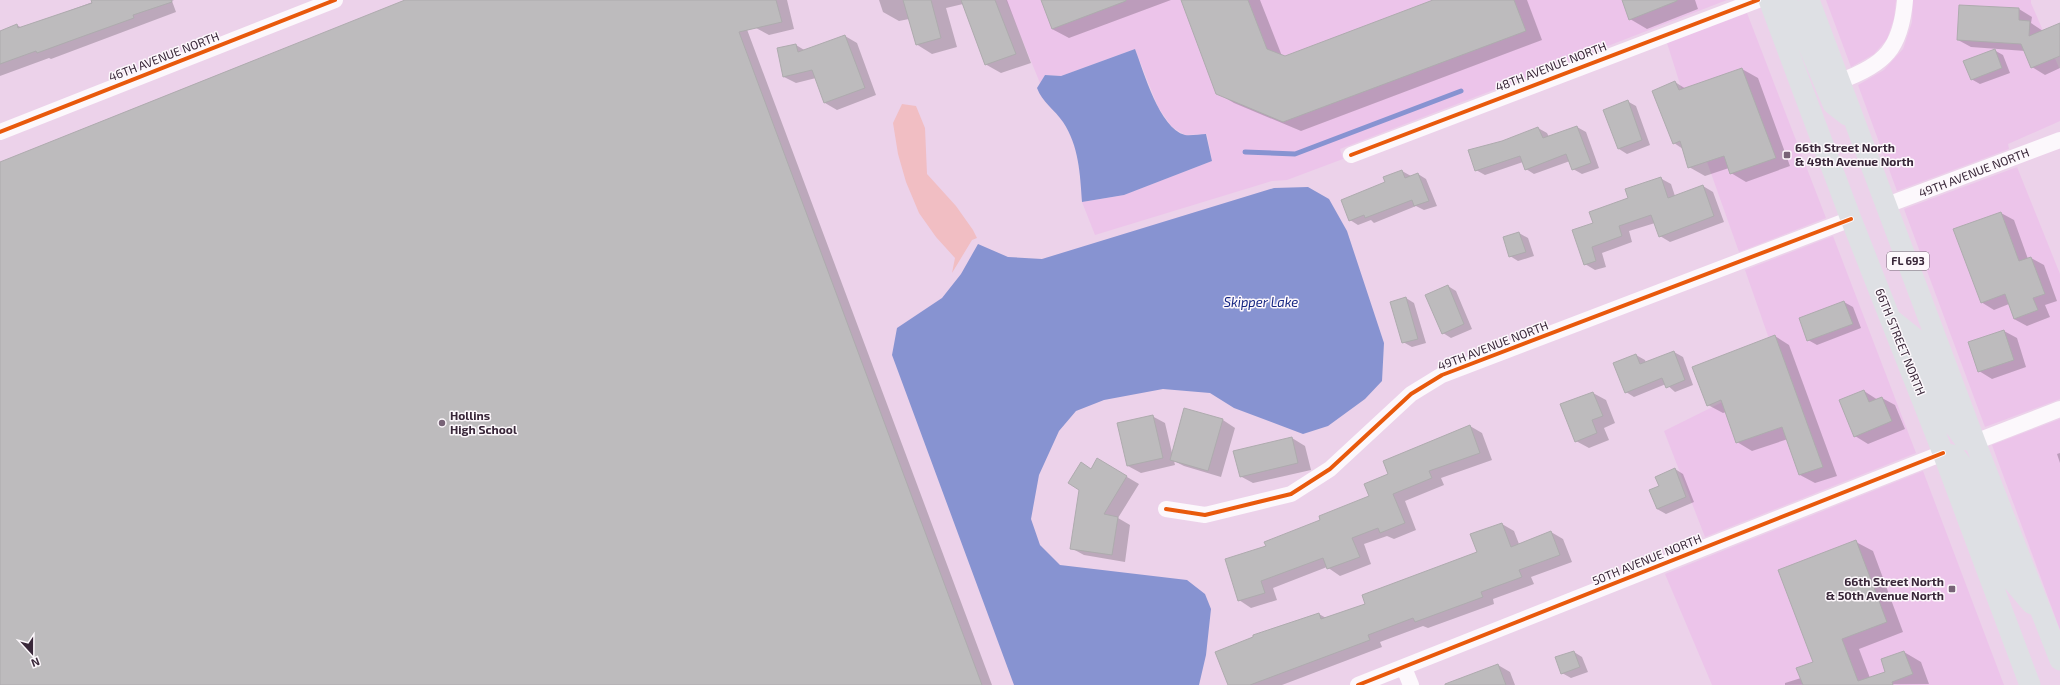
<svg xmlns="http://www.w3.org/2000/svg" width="2060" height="685" font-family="'Exo 2',sans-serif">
<rect width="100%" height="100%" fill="#ecd2ea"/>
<path fill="#ecc4ea" d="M1006 0H1727L1340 149 1343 159 1287 180 1272 181 1095 235 1082 202 1124 195 1212 161 1207 134 1185 135 1172 127 1158 107 1135 49 1061 76 1045 75 1040 83Z
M1826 0H1896L1894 18 1887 39 1874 54 1851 67Z
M1913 0H2031V3L2060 70V121L2008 144 2009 149 1897 191 1858 85 1884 70 1903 49 1912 22Z
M1747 13 1826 218 1739 252 1685 100 1667 43Z
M2017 167 2060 274V399L1985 427 1904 209Z
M1833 236 1916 453 1705 537 1664 431 1781 373 1745 270Z
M2060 419V630L1992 445Z
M1923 471 2004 685H1712L1665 574Z"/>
<path fill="#f1bec3" d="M902 104 916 106 925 128 927 174 956 206 973 230 977 238 972 240 952 273 955 258 936 237 919 213 906 182 898 154 893 123Z"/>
<path fill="#8793d1" d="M1135 49C1144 72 1159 128 1185 135 1191 136 1200 134 1206 134L1212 161 1124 195 1082 202C1080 174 1079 146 1063 122 1055 110 1042 102 1037 88L1045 75 1061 76Z
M1308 187 1329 199 1347 231 1384 343 1382 381 1365 399 1328 426 1303 434 1234 408 1210 393 1163 389 1104 400 1076 411 1059 431 1039 475 1031 519 1040 545 1060 565 1187 580 1205 594 1211 609 1206 655 1199 685H1014L892 355 897 328 942 298 961 274 978 244 1008 257 1042 259 1274 188Z"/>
<path fill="#0003" d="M98 0H174L172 1 176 12 51 59 49 58 0 76V33L17 25 22 28Z
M407 0H736L992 685H0V163Z
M750 0H787L794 29 769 35 756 28Z
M879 0H1007L1031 63 1001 73 985 64 963 4 946 8 957 47 932 54 916 44 909 19 899 21 883 12Z
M1042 0H1171L1069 38 1052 29Z
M1182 0H1260L1282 56 1285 57 1436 0H1527L1542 40 1301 131 1234 103 1217 93Z
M1623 0H1695L1698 9 1647 29 1630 19Z
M2019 9 2032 17 2031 23 2043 31 2060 24V68L2045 75 2032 67 2025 51 1971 47 1958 40Z
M845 36 857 43 876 95 837 110 825 103 816 78 796 83 784 77 796 45 806 51Z
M1994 50 2003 55 2010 73 1980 84 1971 79Z
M1742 69 1758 78 1790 166 1746 182 1731 173 1729 168 1705 176 1689 167 1683 149 1674 143 1675 82 1686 89Z
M1627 101 1636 106 1650 145 1627 154 1619 149Z
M1577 127 1586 132 1599 168 1582 174 1573 169 1570 161 1534 174 1526 169 1523 162 1485 175 1476 170 1502 142 1538 128 1547 133 1549 137Z
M1402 171 1411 176 1418 174 1426 179 1437 206 1424 210 1416 206 1374 223 1371 220 1358 225 1350 220 1387 183 1385 177Z
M1660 178 1671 184 1675 196 1703 186 1713 192 1724 222 1670 242 1660 236 1655 223 1629 231 1632 242 1602 253 1606 267 1595 270 1585 264 1594 224Z
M2001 213 2014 220 2028 259 2031 258 2044 265 2057 301 2045 305 2050 317 2027 326 2014 319 2009 304 1994 310 1981 302Z
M1519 233 1528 238 1534 256 1518 261 1510 256Z
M1448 286 1456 291 1472 329 1451 338 1443 333Z
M1406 298 1414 303 1426 343 1412 347 1403 342Z
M1844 302 1853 307 1861 328 1817 345 1808 340Z
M2004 331 2017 338 2026 367 1992 379 1979 371Z
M1775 336 1789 345 1837 476 1815 483 1800 475 1788 439 1752 451 1737 442 1726 412 1723 413 1708 405Z
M1674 352 1683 357 1693 385 1675 392 1666 384 1634 397 1626 392 1636 355 1645 360 1646 363Z
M1864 391 1878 400 1882 398 1895 405 1905 429 1868 444 1855 436Z
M1593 393 1606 400 1615 423 1604 428 1609 440 1589 448 1576 441Z
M1152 416 1165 423 1172 453 1223 420 1235 428 1221 477 1184 466 1174 461 1175 465 1141 473 1128 466Z
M1470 426 1482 433 1492 460 1441 478 1444 485 1405 501 1416 530 1394 539 1387 536 1364 544 1371 564 1340 576 1327 567 1273 588 1277 600 1251 608 1239 600 1267 547 1370 497 1390 475Z
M1292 438 1305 446 1311 470 1253 483 1240 476Z
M2060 453V463L2057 454Z
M1110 467 1139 484 1118 518 1130 525 1125 562 1084 555 1071 548 1091 469Z
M1675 469 1683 474 1694 502 1666 514 1657 509Z
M1502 524 1514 531 1519 544 1551 532 1563 539 1572 562 1531 577 1534 584 1493 599 1494 604 1428 628 1423 626 1380 642 1382 647 1282 685H1229L1319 614 1326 618 1366 604 1478 553Z
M1856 542 1873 551 1903 632 1859 649 1870 678 1886 672 1904 652 1921 662 1929 684 1785 685V683L1801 678 1814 663Z
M1574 652 1582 657 1588 672 1571 678 1562 673Z
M1498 665 1510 672 1515 685H1450Z"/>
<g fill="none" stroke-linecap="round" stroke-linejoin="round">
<path stroke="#8793d1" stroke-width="5" d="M1245 152 1295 154 1461 91"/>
</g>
<path fill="#bdbbbd" stroke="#aeabae" d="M91 0H171L172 2 133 15 134 18 81 37 37 53 36 51 0 64V31L17 24 18 28 92 3Z
M405 0H776L782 22 739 32 982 685H0V162Z
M903 0H931L941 38 916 45Z
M961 0H995L1016 54 985 65Z
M1041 0H1126V1L1052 29Z
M1181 0H1248L1267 49 1285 56 1433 0H1514L1526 31 1283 122 1216 94Z
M1622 0H1677V1L1629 20Z
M1959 5 2019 8V20L2030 21 2029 36 2060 23V56L2031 68 2021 44 1957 40Z
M845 35 865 88 824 103 812 70 783 77 777 48 796 44 798 52Z
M1995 49 2002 68 1971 80 1963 61Z
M1742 68 1776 158 1730 174 1724 156 1688 168 1680 141 1673 144 1652 91 1675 81 1679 90Z
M1628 100 1642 140 1618 149 1603 110Z
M1577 126 1591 163 1572 170 1566 154 1525 170 1520 156 1475 171 1468 150 1502 141 1538 127 1543 138Z
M1402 170 1405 178 1418 173 1429 201 1414 206 1412 200 1365 218 1364 215 1349 221 1341 200 1385 182 1383 177Z
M1661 177 1668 198 1703 185 1714 216 1659 237 1651 215 1619 226 1622 236 1592 247 1596 261 1584 265 1572 230 1593 223 1589 212 1628 198 1625 189Z
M2001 212 2019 261 2031 257 2045 294 2033 298 2038 310 2014 319 2005 294 1981 303 1953 229Z
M1519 232 1526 252 1509 257 1503 237Z
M1448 285 1464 324 1442 334 1425 295Z
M1406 297 1418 339 1402 343 1390 302Z
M1844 301 1853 324 1807 341 1799 318Z
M2004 330 2014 360 1978 372 1968 342Z
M1775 335 1823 467 1799 475 1782 427 1736 443 1721 400 1707 406 1692 367Z
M1674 351 1685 380 1666 388 1662 378 1625 393 1613 363 1636 354 1640 364Z
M1864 390 1869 402 1882 397 1892 421 1854 437 1839 400Z
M1593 392 1603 416 1592 420 1597 433 1575 442 1560 404Z
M1184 408 1223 419 1208 471 1170 460Z
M1153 415 1163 458 1127 466 1117 423Z
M1470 425 1480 453 1429 471 1432 478 1393 494 1405 523 1380 533 1378 528 1352 538 1360 557 1327 569 1323 558 1261 581 1265 593 1238 601 1225 559 1266 546 1264 542 1320 520 1319 516 1369 496 1364 484 1388 474 1383 461Z
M1292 437 1298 463 1240 477 1233 451Z
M1097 458 1127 476 1104 514 1118 517 1112 555 1070 549 1079 490 1068 483 1081 462 1091 469Z
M1675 468 1686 497 1657 509 1649 490 1659 486 1655 477Z
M1502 523 1511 547 1551 531 1560 555 1519 570 1522 577 1481 592 1483 597 1415 622 1413 618 1368 635 1370 640 1250 685H1228L1215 652 1253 637V635L1319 613 1321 619 1365 604 1362 595 1477 552 1470 534Z
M1856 540 1887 622 1842 639 1858 681 1885 672 1881 659 1904 651 1913 674 1892 682 1893 685H1803L1796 668 1813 662 1778 570Z
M1574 651 1580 667 1561 674 1555 657Z
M1498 664 1506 685H1445V684Z"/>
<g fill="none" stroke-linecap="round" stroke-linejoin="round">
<path stroke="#fcf8fc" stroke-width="16" d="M1840 81C1885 65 1901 48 1905 0
M0 132 335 0
M1351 155 1758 0
M1887 205 2060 140
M1975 442 2060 409
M1166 509 1205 515 1291 494 1330 469 1411 394 1442 375 1851 219
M1404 668 1411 685
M1358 685 1943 453"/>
<path stroke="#dee0e4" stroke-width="21" d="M1769 0 1851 219 1943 453 2030 685
M1778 0 1784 2 1794 11 1833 104 1847 115
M1809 0 1975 442 2060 660
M1892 320 1918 341 1949 419 1964 439 1972 441
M1944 453 1955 456 1968 473 2009 577 2032 604"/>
<defs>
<path id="cycleway" d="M0 132 335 0
M1351 155 1758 0
M1166 509 1205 515 1291 494 1330 469 1411 394 1442 375 1851 219
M1358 685 1943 453"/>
</defs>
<use href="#cycleway" stroke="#fdf8fc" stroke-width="6"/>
<use href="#cycleway" stroke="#e8590c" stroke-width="4"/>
</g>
<g fill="#786377" stroke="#fdf8fc" stroke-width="1.5">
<rect x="1783" y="151" width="8" height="8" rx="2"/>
<circle cx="442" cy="423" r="4"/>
<rect x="1948" y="585" width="8" height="8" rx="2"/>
</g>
<g text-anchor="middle" stroke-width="3" stroke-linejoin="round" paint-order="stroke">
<rect fill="#fdf8fc" stroke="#746674" stroke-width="1" x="1887" y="252" width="42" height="18" rx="3"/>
<g font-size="11" font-weight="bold" fill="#392739">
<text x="1908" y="265">FL 693</text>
</g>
<g font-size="12" fill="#392739" stroke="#fdf8fc">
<text transform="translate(164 57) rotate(-21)" y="4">46TH AVENUE NORTH</text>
<text transform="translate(1551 67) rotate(-21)" y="4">48TH AVENUE NORTH</text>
<text transform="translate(1974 173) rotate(-21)" y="4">49TH AVENUE NORTH</text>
<text transform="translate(1900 342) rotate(68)" y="4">66TH STREET NORTH</text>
<text transform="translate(1493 346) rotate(-21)" y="4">49TH AVENUE NORTH</text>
<text transform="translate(1647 560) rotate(-22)" y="4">50TH AVENUE NORTH</text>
</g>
<g font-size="12" font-weight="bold" fill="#392739" stroke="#fdf8fc" text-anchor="start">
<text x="1795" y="152">66th Street North<tspan x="1795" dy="14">&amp; 49th Avenue North</tspan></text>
<text x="450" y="420">Hollins<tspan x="450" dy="14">High School</tspan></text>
<text x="1944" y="586" text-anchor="end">66th Street North<tspan x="1944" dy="14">&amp; 50th Avenue North</tspan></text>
</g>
<g font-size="13" font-style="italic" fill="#152682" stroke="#fdf8fc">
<text x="1261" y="307">Skipper Lake</text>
</g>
</g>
<g transform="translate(32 653) rotate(159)" stroke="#fdf8fc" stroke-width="3" paint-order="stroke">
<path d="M0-3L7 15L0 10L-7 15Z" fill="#392739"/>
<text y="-6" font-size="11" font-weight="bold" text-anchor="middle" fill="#392739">N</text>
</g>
</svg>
